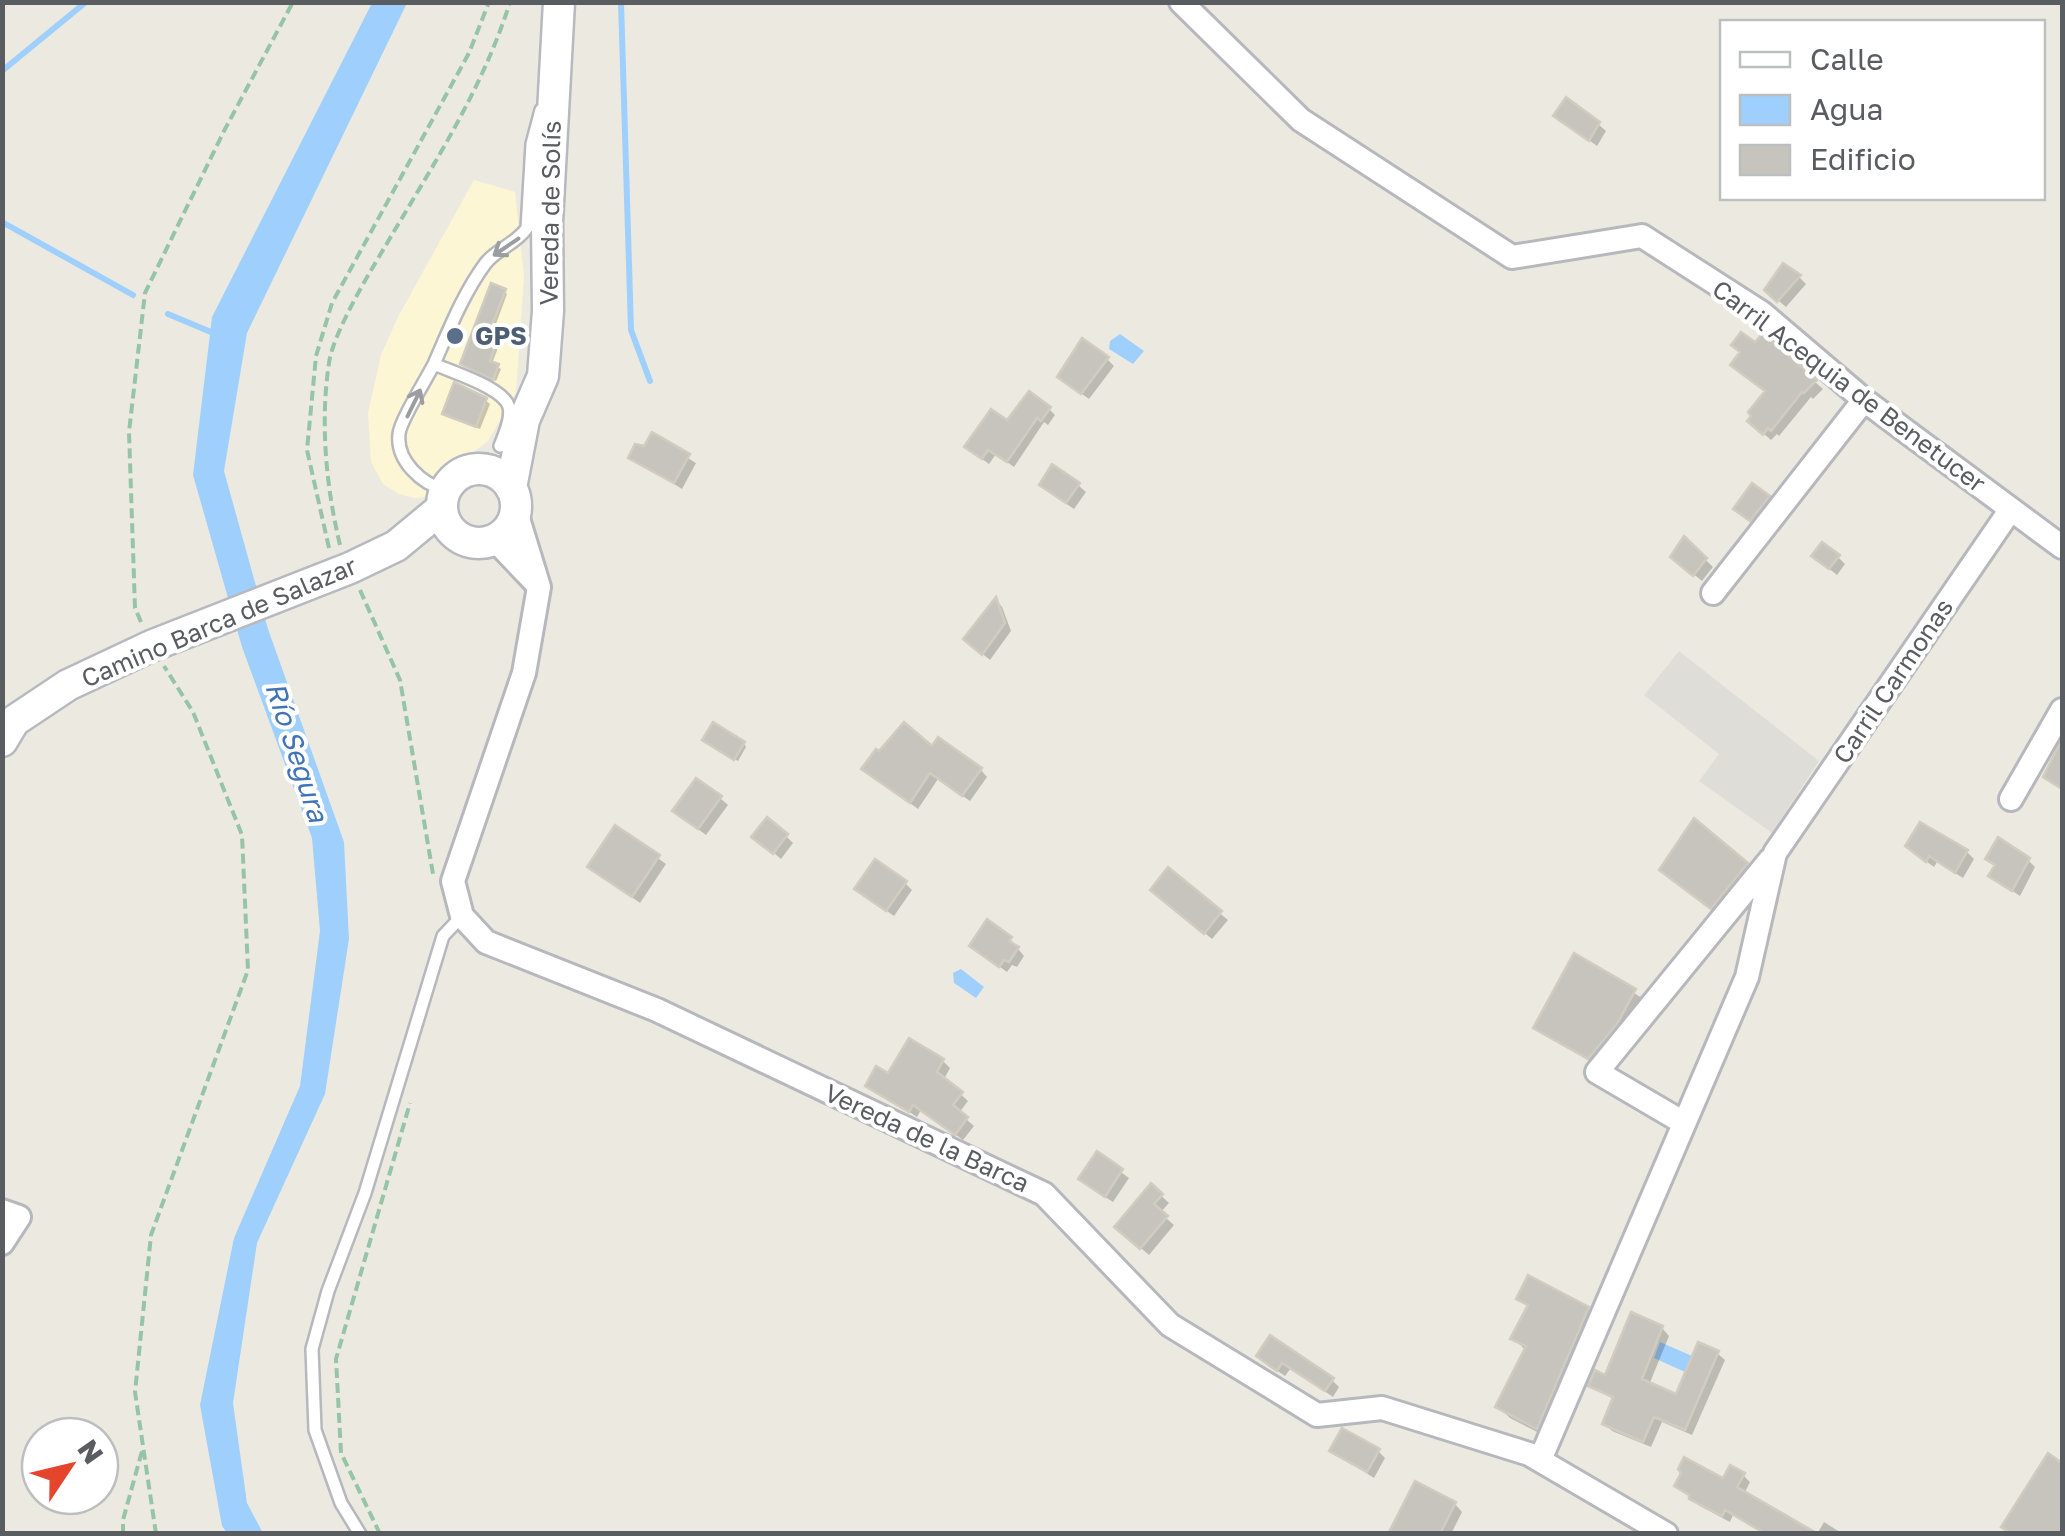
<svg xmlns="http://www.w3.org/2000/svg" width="2065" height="1536" font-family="'Golos Text',sans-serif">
<rect width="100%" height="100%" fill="#eceae0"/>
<path fill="#fdf6d5" d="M474 180 515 192 524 277 516 392 488 441 441 476 427 497 415 498 399 494 383 484 371 462 368 413 381 355 398 317Z"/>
<path fill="#dfddd8" d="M1679 651 1819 761 1772 833 1699 781 1719 754 1644 695Z"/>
<path fill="#9fd0fd" d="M372 3H407L247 333 224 471 268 629 344 842 349 939 325 1094 257 1243 233 1403 247 1503 263 1533H227L222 1526 200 1405 234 1238 300 1086 320 931 312 838 242 647 193 475 212 317Z
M1120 334 1144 351 1133 364 1109 349 1110 341Z
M961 969 984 987 976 998 954 983 953 973Z
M1660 1342 1692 1356 1685 1372 1654 1358Z"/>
<path fill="#0003" d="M1564 122 1598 124 1606 131 1597 146Z
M1799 277 1806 284 1786 307 1774 297Z
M504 291 507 294 493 332 502 337 492 364 501 369 496 381 466 367Z
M1763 337 1823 389 1813 399 1811 397 1779 436 1777 434 1771 440 1757 428 1767 392 1756 345Z
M1107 359 1114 366 1089 399 1068 384Z
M485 400 490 404 480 429 444 414Z
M1049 409 1055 415 1048 425 1044 422 1014 467 996 454 989 464 974 453Z
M652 436 696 463 682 489 631 457 645 449Z
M1078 485 1086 492 1074 509 1049 492Z
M1768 498 1775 505 1758 526 1744 515Z
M1685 540 1713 567 1702 581 1681 564Z
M1838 557 1845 564 1837 575 1822 563Z
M996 600 1002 607 1011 631 990 660 973 646Z
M708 742 744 744 746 747 738 761Z
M932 750 980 769 987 777 970 801 938 779 918 809 864 769Z
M720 798 728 805 706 835 683 818Z
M616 828 666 864 640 903 590 867Z
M786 836 793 843 781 859 762 843Z
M1967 852 1974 859 1963 878 1937 862 1934 867 1915 853Z
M1988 859 2028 860 2035 867 2020 896 1999 882 1997 867Z
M1747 865 1754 872 1719 914 1669 877Z
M1168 871 1228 920 1212 939 1160 897Z
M905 883 912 890 894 916 865 896Z
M1010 939 1024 956 1017 967 1012 965 1007 972 979 952Z
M1575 957 1642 998 1624 1031 1596 1065 1536 1028Z
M943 1061 950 1068 944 1079 968 1101 959 1113 974 1126 963 1140 921 1110 917 1117 868 1085Z
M1097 1155 1129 1178 1113 1202 1088 1186Z
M1152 1187 1169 1203 1160 1213 1174 1225 1149 1255 1124 1234Z
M1519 1298 1588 1309 1599 1320 1549 1438 1510 1418 1498 1406 1526 1351 1514 1338 1529 1308Z
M1662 1328 1669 1336 1649 1385 1677 1397 1717 1353 1725 1360 1692 1435 1662 1422 1651 1447 1612 1431 1605 1423 1615 1400 1591 1386 1606 1378Z
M1271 1338 1332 1380 1339 1387 1333 1397 1291 1368 1285 1376 1266 1363Z
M1332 1451H1378L1385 1458 1374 1478Z
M1743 1475 1750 1482 1744 1494 1813 1534H1764L1733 1515 1730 1522 1700 1506 1677 1485 1724 1481Z
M1455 1504 1462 1512 1451 1534H1391Z
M1824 1522 1843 1534H1817Z"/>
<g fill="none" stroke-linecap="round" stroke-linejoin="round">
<path stroke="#9fd0fd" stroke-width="6" d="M621 2 631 330 650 381
M2 71 86 2
M2 222 133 295
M168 314 218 335"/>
</g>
<path fill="#c7c4be" stroke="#d0ccbf" stroke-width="2.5" d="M1566 97 1600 122 1589 141 1553 116Z
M1783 263 1801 275 1777 302 1764 290Z
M491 283 506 289 491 328 500 332 490 361 499 364 493 380 460 364Z
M1741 332 1755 342 1763 333 1817 380 1804 393 1802 392 1771 431 1768 428 1763 435 1747 421 1751 416 1748 412 1765 391 1730 365 1740 352 1731 345Z
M1082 338 1109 357 1081 394 1057 377Z
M454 382 487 398 476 427 442 414Z
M1029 391 1051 407 1041 421 1037 418 1007 462 988 450 982 459 964 447 991 409 1007 420Z
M652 432 690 454 674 483 628 458 635 444 644 446Z
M1052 464 1080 483 1066 503 1039 485Z
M1752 483 1770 496 1750 521 1733 509Z
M1684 536 1707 558 1693 576 1670 557Z
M1822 542 1840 555 1829 569 1811 556Z
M996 597 1005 623 982 655 963 639Z
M713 722 745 742 734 760 702 740Z
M904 722 932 746 938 737 982 768 962 796 930 773 910 803 861 769 876 749 879 751Z
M2062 739V789L2043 777Z
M696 778 722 796 698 829 672 811Z
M767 817 788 834 773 854 751 837Z
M1694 818 1748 863 1711 909 1659 870Z
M1920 822 1968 850 1955 873 1929 856 1926 862 1905 846Z
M615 825 660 855 632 897 587 867Z
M1998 837 2030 858 2012 891 1988 876 1995 865 1985 859Z
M875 859 907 881 886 911 854 889Z
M1168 867 1222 911 1204 934 1150 890Z
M987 919 1012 937 1009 941 1019 947 1009 962 1004 960 999 967 969 946Z
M1574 953 1636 989 1617 1024 1588 1059 1533 1028Z
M909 1038 944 1059 937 1072 963 1092 953 1105 968 1117 955 1135 913 1105 909 1112 865 1086 876 1066 888 1073Z
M1097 1151 1123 1169 1105 1197 1078 1179Z
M1151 1183 1163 1194 1154 1204 1168 1216 1140 1249 1114 1227Z
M1528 1275 1589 1307 1537 1429 1495 1407 1526 1346 1510 1339 1528 1305 1516 1299Z
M1631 1312 1663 1326 1642 1379 1676 1394 1698 1342 1719 1351 1685 1430 1654 1417 1643 1442 1602 1424 1613 1397 1588 1386 1595 1370 1605 1375Z
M1270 1335 1334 1378 1325 1391 1282 1363 1277 1371 1256 1356Z
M1342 1428 1380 1449 1367 1472 1329 1451Z
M2048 1453 2062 1463V1534H2012L2001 1527Z
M1684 1457 1723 1478 1730 1465 1745 1473 1737 1487 1818 1534H1766L1725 1510 1722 1516 1689 1499V1495L1674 1486 1681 1473 1678 1469Z
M1415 1481 1456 1502 1440 1534H1388Z"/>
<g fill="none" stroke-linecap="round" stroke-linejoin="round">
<defs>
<path id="lane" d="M434 364C427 378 400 421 399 434 396 461 422 484 445 490
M500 446C504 435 512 419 509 407 504 388 452 372 434 364 449 330 463 294 485 264 496 249 516 244 527 228L532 144 541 110
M360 1534 341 1503 315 1430 312 1349 328 1291 365 1193 443 936 462 916"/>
<path id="street" d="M1181 2 1301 120 1512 257 1642 236 1762 313 1864 400 2062 547
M516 512 539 587 524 673 453 881 462 916 486 942 657 1010 1044 1194 1170 1325 1317 1415 1382 1408 1529 1454 1666 1534
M495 540 534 581
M1713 593 1864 400
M2011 799 2062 710
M1684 1123 1597 1072 1770 860
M2 1211 19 1217 2 1243
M1540 1460 1747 977 1775 853 2011 509"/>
<path id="secondary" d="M442 506a37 37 0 1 1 74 0a37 37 0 1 1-74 0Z
M511 488 524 420 543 376 548 311 547 222 559 2
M2 741 14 721 68 685 151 646 350 568 396 546 442 508"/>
</defs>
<use href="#lane" stroke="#b6b8bd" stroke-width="16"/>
<use href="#street" stroke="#b6b8bd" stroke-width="28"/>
<use href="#secondary" stroke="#b6b9bf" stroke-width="35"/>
<path stroke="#96c4a6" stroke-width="4" stroke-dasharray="10 5" stroke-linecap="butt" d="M340 545C326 487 320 422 329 363 334 329 375 264 393 233 437 159 484 85 510 2
M329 548 307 450 316 356 332 303 469 53 489 2
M360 590 400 680 433 874
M141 622 135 608 129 432 145 293 224 131 293 2
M123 1534V1520L142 1451
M156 1534 135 1392 151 1235 248 970 242 835 193 712 164 666
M380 1534 341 1453 336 1359 410 1103"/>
<use href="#lane" stroke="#fff" stroke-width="11"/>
<use href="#street" stroke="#fff" stroke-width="22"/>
<use href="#secondary" stroke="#fff" stroke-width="30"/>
</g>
<defs><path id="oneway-shaft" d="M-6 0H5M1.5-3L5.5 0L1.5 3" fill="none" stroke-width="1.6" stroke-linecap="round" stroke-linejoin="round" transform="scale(2.5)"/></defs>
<g stroke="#9b9da0">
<use href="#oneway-shaft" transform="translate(506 247) rotate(146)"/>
<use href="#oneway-shaft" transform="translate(414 403) rotate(-64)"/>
</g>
<circle fill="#5c6f8a" stroke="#fff" stroke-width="4" cx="455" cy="336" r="10"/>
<g text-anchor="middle" stroke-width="8" stroke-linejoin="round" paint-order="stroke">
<g font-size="25" fill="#595c61" stroke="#fff">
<text transform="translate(550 213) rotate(-89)" y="9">Vereda de Solís</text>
<text transform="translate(1849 386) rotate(37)" y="9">Carril Acequia de Benetucer</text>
<text transform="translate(219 622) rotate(-23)" y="9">Camino Barca de Salazar</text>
<text transform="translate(1893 681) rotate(-56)" y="9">Carril Carmonas</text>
<text transform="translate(927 1138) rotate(25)" y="9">Vereda de la Barca</text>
</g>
<g font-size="25" font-weight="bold" fill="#4e5e75" stroke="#fff" text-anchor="start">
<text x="475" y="345">GPS</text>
</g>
<g font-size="28" font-style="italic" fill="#4074b7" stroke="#fff">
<text transform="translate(297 752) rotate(72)" y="10">Río Segura</text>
</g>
</g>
<rect width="2065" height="1536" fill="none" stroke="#595c61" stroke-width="10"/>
<rect x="1720" y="20" width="325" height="180" fill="#ffffff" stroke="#bdbec0" stroke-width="2.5"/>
<rect x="1740" y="52" width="50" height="15" fill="#ffffff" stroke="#bdbec0" stroke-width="2.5"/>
<text x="1810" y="70" font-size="30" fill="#595c61">Calle</text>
<rect x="1740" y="95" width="50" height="30" fill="#9fd0fd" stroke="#bdbec0" stroke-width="2.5"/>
<text x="1810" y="120" font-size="30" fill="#595c61">Agua</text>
<rect x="1740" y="145" width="50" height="30" fill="#c7c4be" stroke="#bdbec0" stroke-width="2.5"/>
<text x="1810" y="170" font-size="30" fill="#595c61">Edificio</text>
<g transform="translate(70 1466) rotate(55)"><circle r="48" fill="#ffffff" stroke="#bdbec0" stroke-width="2.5"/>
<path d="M0-8L18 38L0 25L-18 38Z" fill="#e6452d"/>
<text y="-15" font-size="28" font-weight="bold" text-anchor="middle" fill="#595c61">N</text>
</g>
</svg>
